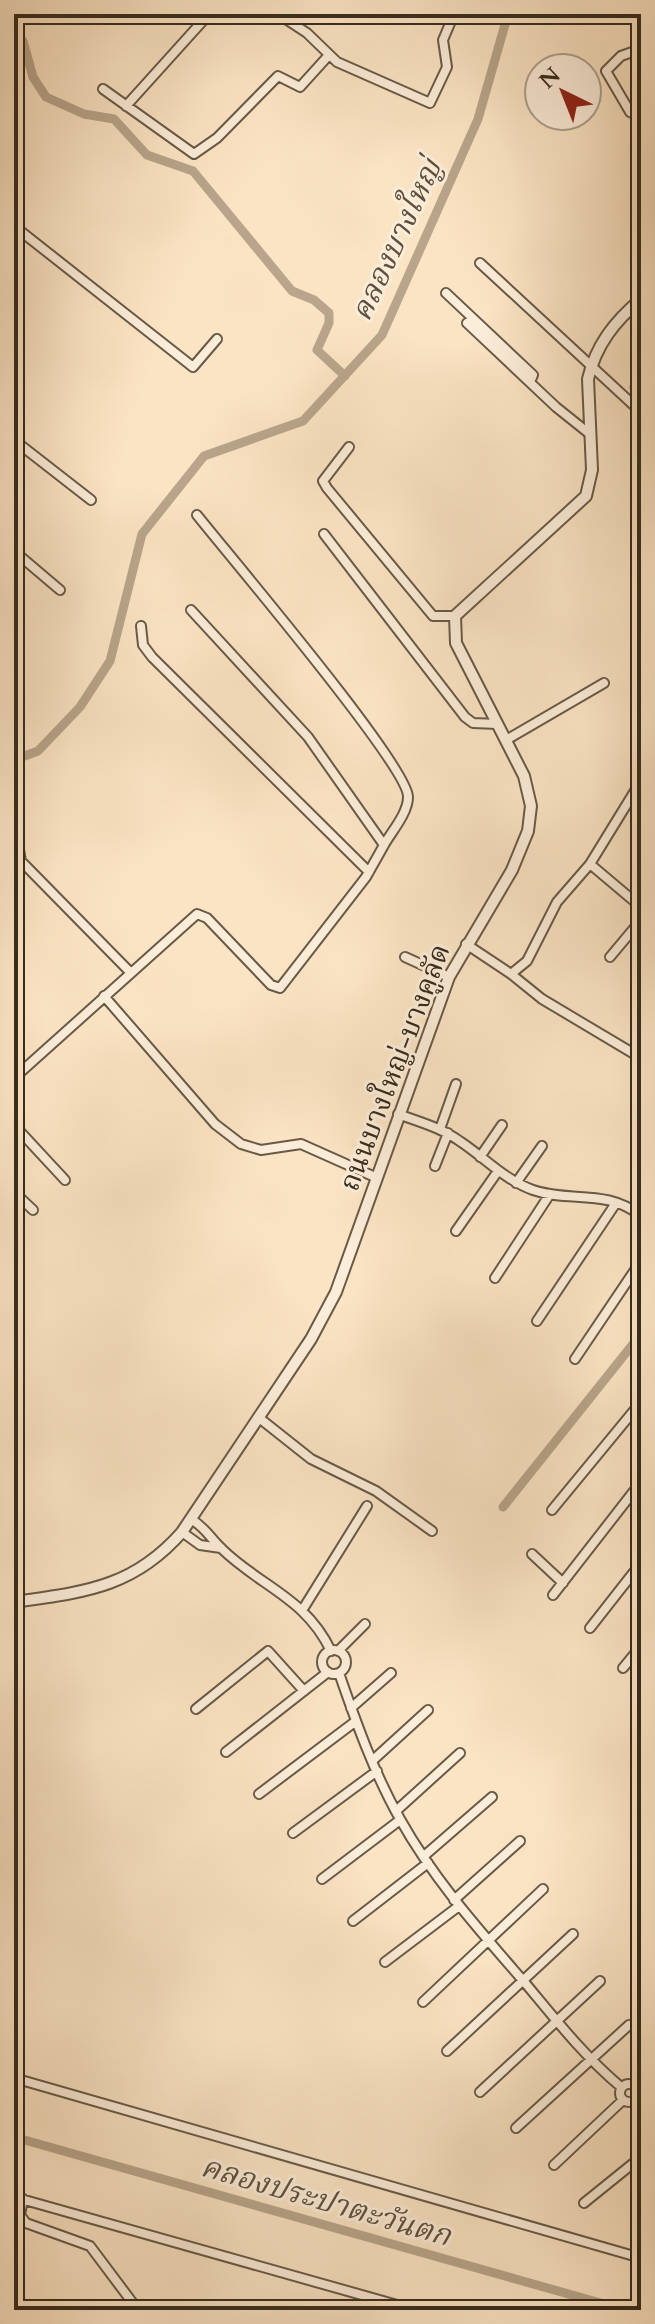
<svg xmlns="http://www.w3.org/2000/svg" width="655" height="2324" font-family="Cardo,'Noto Serif Thai',serif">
<rect width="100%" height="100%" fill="#fbe4c4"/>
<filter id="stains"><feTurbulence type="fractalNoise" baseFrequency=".0025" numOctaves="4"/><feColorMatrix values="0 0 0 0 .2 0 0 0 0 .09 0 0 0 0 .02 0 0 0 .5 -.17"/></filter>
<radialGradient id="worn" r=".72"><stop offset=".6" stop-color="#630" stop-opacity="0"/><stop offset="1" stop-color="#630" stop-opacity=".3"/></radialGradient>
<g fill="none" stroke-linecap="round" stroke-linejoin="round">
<path stroke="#b8a58b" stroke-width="9" d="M14 30 23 41 33 77 46 97 84 114 114 119 147 155 193 171 292 291 314 300 329 313V323L317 350 345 376
M14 760 38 751 80 707 110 661 142 534 204 456 303 421 382 335 478 119 508 14
M503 1507 641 1334
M14 2137 625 2310"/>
<path stroke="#d4bfa3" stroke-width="8" stroke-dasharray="8 4" stroke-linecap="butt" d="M630 390 641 384"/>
<defs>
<path id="minor" d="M278 14 307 33 337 62 430 103 447 67 443 40 454 14
M635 51 621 56 606 71 630 112 641 117
M103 89 194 154 217 138 278 76 300 87 329 55
M126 106 209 14
M14 226 193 367 217 339
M480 263 641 412
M446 293 533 375 530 382
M467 323 556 407 591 435
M14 440 91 500
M349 447 323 481 327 488 433 616H455
M197 515C227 553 409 767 408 797 408 813 392 831 384 845
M324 534 465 717 473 723 498 724
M14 551 60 590
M141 626 143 645 152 657 369 872
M506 740 604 683
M14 821 21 861 130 972
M590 864 641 781
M466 944 511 974 527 961 557 902 590 864 641 907
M405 957 449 977
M610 957 641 920
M511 974 542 999 641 1058
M104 996 215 1124 241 1144 261 1150 301 1144 375 1177
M14 1078 197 914 207 918 271 985 280 988 366 877 384 845 308 737 191 610
M398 1114C420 1122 442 1128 461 1142 485 1158 505 1180 533 1190 570 1203 606 1188 641 1216
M14 1125 65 1180
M440 1129 456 1084
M480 1157 502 1125
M435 1166 448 1133
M516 1183 542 1146
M14 1192 33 1210
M456 1231 498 1171
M495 1278 550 1194
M537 1321 616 1203
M575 1359 641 1261
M258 1417 311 1459 376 1491 432 1531
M552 1510 641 1402
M191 1519C207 1529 209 1537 222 1549 261 1587 305 1597 331 1651
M182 1532 200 1545 221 1548
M532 1554 563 1583
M553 1595 641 1482
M303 1609 367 1506
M590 1628 641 1563
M322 1662a12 12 0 1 1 24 0a12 12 0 1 1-24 0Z
M338 1651 365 1624
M623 1668 641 1646
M339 1673C356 1722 374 1773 400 1819 434 1880 481 1932 526 1984 556 2020 585 2057 621 2087
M351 1708 391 1673
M196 1709 268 1651 304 1691
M226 1752 328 1672
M372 1761 428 1710
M259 1794 356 1721
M396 1811 460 1753
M293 1833 377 1771
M424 1856 492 1797
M322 1879 400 1820
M454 1900 520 1841
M353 1921 428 1863
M385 1962 459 1906
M423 2002 543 1889
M447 2051 573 1934
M14 2078 641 2258
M620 2093a9 9 0 1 1 18 0a9 9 0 1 1-18 0Z
M480 2092 600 1981
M516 2128 629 2025
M554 2165 623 2100
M14 2197 415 2310
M23 2199 20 2215 26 2223 90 2246 138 2310
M584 2203 641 2157"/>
<path id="tertiary" d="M14 1602C84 1592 133 1588 182 1532L311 1339 336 1292 449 977 512 870 528 831 531 806 524 776 456 643 455 616 586 496 592 470 588 379C596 345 614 322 641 299"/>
</defs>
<use href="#minor" stroke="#685a47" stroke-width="12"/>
<use href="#tertiary" stroke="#685a47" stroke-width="14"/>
<use href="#minor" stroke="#fcedd9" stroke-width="8"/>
<use href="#tertiary" stroke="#fcedd9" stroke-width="10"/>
</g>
<g text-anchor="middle" stroke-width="6" stroke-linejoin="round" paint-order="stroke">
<g font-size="28" fill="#372c1d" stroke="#fcedd9">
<text transform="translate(394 1067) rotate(-69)" y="10">ถนนบางใหญ่-บางคูลัด</text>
</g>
<g font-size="30" font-style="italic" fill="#5e503e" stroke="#fcedd9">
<text transform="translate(396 240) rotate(-65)" y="10">คลองบางใหญ่</text>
<text transform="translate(326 2201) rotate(16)" y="10">คลองประปาตะวันตก</text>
</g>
</g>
<rect width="655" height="2324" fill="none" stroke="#fbe4c4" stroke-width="48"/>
<rect x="16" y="16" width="623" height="2292" fill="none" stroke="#372c1d" stroke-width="4"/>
<rect x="24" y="24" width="607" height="2276" fill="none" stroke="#372c1d" stroke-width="2"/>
<g transform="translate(563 92) rotate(317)"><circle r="38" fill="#fcedd9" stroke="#ada08e" stroke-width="2"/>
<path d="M0-6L14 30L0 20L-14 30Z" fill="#8f2418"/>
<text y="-12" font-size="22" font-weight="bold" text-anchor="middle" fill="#372c1d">N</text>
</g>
<rect width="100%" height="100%" filter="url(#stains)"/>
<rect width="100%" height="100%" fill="url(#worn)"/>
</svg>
